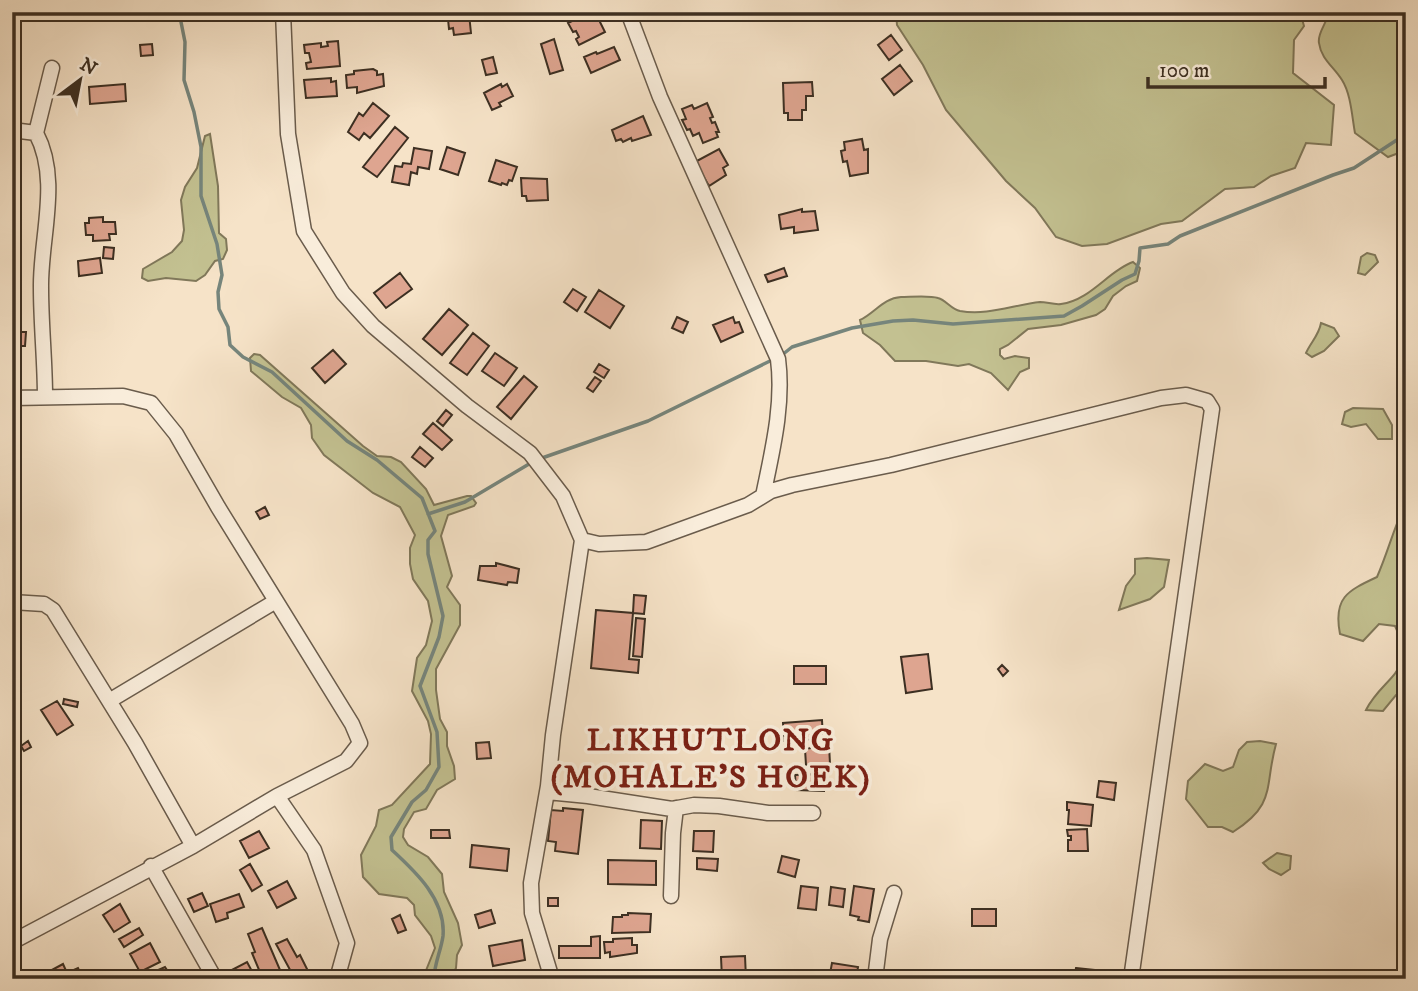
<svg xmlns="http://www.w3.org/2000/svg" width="1418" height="991" font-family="'IM FELL DW Pica',serif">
<rect width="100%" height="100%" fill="#f6e3c8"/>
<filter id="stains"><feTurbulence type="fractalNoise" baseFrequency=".00286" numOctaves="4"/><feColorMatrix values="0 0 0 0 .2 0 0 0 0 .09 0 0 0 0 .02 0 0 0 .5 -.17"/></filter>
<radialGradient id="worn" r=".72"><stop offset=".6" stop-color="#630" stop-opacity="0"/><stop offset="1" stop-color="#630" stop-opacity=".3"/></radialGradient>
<path fill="#c3c191" stroke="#80785a" stroke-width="2" d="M896 12H1300L1304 26 1294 40 1293 73 1334 105 1331 145 1306 143 1295 168 1271 176 1254 187 1225 189 1182 221 1161 224 1107 244 1082 246 1056 237 1035 208 1006 181 946 110 923 65 897 25Z
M1328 12H1381L1406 22 1404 151 1388 157 1355 133C1352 117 1351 94 1342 80 1334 67 1321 59 1319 43 1317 32 1328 23 1328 12Z
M210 134 218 186 219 233 226 239 227 250 223 259 215 261 205 275 196 281 166 278 148 281 142 278 143 269 172 252 182 241 184 230 181 200 185 187 197 168 205 136Z
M1367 253 1375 255 1378 262 1365 275 1358 273 1361 257Z
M1133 262 1140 268 1137 281 1126 286 1113 296 1105 309 1096 315 1061 325 1028 329 1008 345 1000 349V355L1004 359 1015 356 1029 358V368L1020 372 1008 390 991 373 969 364 958 366 926 361H895L880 345 863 333 860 320C875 313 883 298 901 297 910 297 929 295 938 298 946 300 951 309 960 311 987 316 1013 305 1040 302 1047 302 1054 305 1061 304 1091 300 1109 270 1133 262Z
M1321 323 1334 328 1339 336 1324 351 1312 357 1306 353C1311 342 1319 335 1321 323Z
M254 354 260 355 363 446 377 456 391 457 401 462 426 489 434 505 467 496H471L476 503 474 506 448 515 441 536 452 576 447 587 460 605V625L436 669V690L440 719 447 732V746L454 766 455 779 437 790 426 809 414 812 404 829 403 837 408 845 428 857 442 874 444 892 458 923 462 945 457 955 456 968 451 979H427L425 973 435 948 431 936 415 915 414 905 407 898 379 894 363 877 361 855 376 826 379 810 392 805 430 764 431 734 428 721 412 691 417 658 426 645 432 621 428 601 413 579 410 564V548L415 535 400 507 373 493 324 455 312 438 311 425 301 408 282 397 251 371 250 358Z
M1353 408 1383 409 1392 425V439H1378L1366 424 1351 427 1342 424 1345 412Z
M1406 502V697L1396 695 1383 711 1366 710C1383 676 1418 673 1395 626L1379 624 1363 641 1340 634C1333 598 1347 591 1377 577 1388 552 1394 527 1406 502Z
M1147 558 1169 560 1164 587 1150 599 1119 610 1126 586 1135 574V559Z
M1260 741 1276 744C1264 787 1277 804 1233 832L1222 827H1208L1186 799 1188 781 1205 764 1223 771 1233 767 1239 750 1247 742Z
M1277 853 1291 856 1290 869 1281 875 1269 869 1263 863Z"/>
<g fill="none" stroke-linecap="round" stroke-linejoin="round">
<path stroke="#76857c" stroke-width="3.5" d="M179 12 185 42 184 80 194 112 201 147V196L217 244 222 275 218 292 219 309 228 327 230 345 243 357 272 372 347 441 377 460 422 498 435 531 428 540V554L443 616 439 637 420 686 437 732 439 767 426 790 412 802 391 837 392 850C416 872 446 900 443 936 441 951 434 964 434 979
M782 355 792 347 852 328 893 321 913 320 953 324 1064 316 1082 306 1122 280 1135 274 1139 261 1140 248 1168 244 1180 236 1333 175 1354 168 1406 134
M542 458 648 421 772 360
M428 514 465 502 529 464"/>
</g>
<path fill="#dea590" stroke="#3c2f22" stroke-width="2" d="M590 12H595L605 32 579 45 576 39 579 37 576 31 573 32 568 23Z
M802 12H820L805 19Z
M469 14 471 33 454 35 453 28 449 29 448 19Z
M891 35 902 50 889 60 878 45Z
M554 39 563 70 550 74 541 44Z
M338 41 340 66 307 69 306 63 311 62 309 53H305L304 45 321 43V47L328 46 327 42Z
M152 44 153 55 141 56 140 45Z
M614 47 620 60 591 73 584 57 596 52 597 54Z
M493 57 497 73 486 75 482 60Z
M900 65 912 81 894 95 882 79Z
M373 69 377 71V75L383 74 384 86 357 93V87L347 88 346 75 354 74V71Z
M331 78V82L336 81 337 96 306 98 304 80Z
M812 82 813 96H806V110H802V120H788V113H784L783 83Z
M125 84 126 101 90 104 89 87Z
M501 84 502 87 507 84 513 96 499 103 501 106 492 110 484 93Z
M373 103 389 116 370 138 364 133 359 140 348 132 359 113 363 116Z
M707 103 713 117 710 118 712 123 715 122 719 132H716L718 137 703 143 699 133 693 136 690 129 687 130 682 120 686 119 682 109 692 105 694 109Z
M643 116 651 135 632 141 631 138 623 142 621 139 616 141 612 130Z
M395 127 408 138 377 177 363 167Z
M862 139 864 150 868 149V173L850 176 847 161 843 162 841 151 845 150 844 142Z
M447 147 465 153 458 175 440 169Z
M414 148 432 151 429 169 418 167 417 174 411 172 409 185 392 182 395 166 402 167 403 163 411 164Z
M719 149 728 165 723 168 726 175 709 186 695 162Z
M496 160 517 167 512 181 509 180 507 185 502 183 501 185 489 181Z
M521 178 547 179 548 200 527 201 526 196H522Z
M802 209V212L815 211 818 230 794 233V227L781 229 779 215Z
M103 217V222H115L116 234H109L110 240 93 241V235H86L85 223H89V218Z
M104 247 114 248 113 259 103 258Z
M100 258 102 273 79 276 78 261Z
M784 268 787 276 768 282 765 275Z
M400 273 412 289 386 308 374 293Z
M573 289 586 297 577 311 564 302Z
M599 290 624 306 610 328 585 312Z
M449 309 468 325 442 355 423 339Z
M677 317 688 322 683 333 672 328Z
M733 317 735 323 739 322 743 332 721 342 713 325Z
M19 332H26L25 346H12V341H19Z
M473 333 489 346 467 375 450 363Z
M333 350 346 364 325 383 312 368Z
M495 353 517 368 504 386 482 371Z
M599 364 609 370 604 378 594 372Z
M524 376 537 387 511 419 497 407Z
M595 377 601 381 593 392 587 388Z
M446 410 452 415 443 426 437 421Z
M433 423 452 440 442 450 423 434Z
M420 447 433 458 425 467 412 457Z
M265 507 269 515 260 519 256 512Z
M496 563 519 569 517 583 508 582 507 585 478 580 480 566H496Z
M634 595 646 596 644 614 633 613Z
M596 610 633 613 629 659 639 660 638 673 591 668Z
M636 618 645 619 642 657 633 656Z
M928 654 932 689 906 693 901 657Z
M1002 665 1008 671 1003 676 998 669Z
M794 666H826V684H794Z
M64 699 78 702 77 707 63 704Z
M57 701 73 725 57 735 41 710Z
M822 720 823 739 784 741 783 723Z
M28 741 31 747 24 751 21 746Z
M489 742 491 758 477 759 476 743Z
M829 745 830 764 806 765 805 749Z
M823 774 824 791 796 790 795 775Z
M1099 781 1116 783 1114 800 1097 797Z
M1067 802 1093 805 1091 826 1068 824 1069 810H1067Z
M563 808 583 810 578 854 555 851 556 842 548 841 551 810 563 811Z
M641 820 662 821 661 849 640 848Z
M1087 829 1088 851H1068V840H1071V836H1068L1067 830Z
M431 830H449L450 838H431Z
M259 831 269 848 249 858 240 841Z
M694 831H714L713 852 693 851Z
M472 845 509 849 507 871 470 867Z
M782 856 799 860 795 877 778 872Z
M697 858 718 859 717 871 697 869Z
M608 860 656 861V885L608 884Z
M250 864 262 885 252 891 240 870Z
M287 881 296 898 277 908 268 891Z
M801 886 818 888 816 910 798 908Z
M854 886 874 889 869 922 858 920 859 917 850 915Z
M831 887 845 889 843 907 829 905Z
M202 893 208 906 194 912 188 899Z
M239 894 244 907 227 913 228 918 216 922 210 904Z
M548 898H558V906H548Z
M120 904 130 922 114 932 103 915Z
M972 909H996V926H972Z
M491 910 495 923 479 928 475 915Z
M628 913 651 914 650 932 612 933 613 917H622V915H628Z
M400 915 406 930 398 933 392 919Z
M139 928 143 935 124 947 119 939Z
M262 928 280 970 262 977 252 953 255 952 248 934Z
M600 936V958H559V946H591V937Z
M632 938V945H637V953L610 957V952L605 953 604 942H613V939Z
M287 939 297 957 300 955 312 979H295L276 944Z
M522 940 525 960 493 966 489 946Z
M150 943 160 962 140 972 130 954Z
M745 956 746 979H722L721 957Z
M247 962 254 975 247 979H232L228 972Z
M832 963 858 967 856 979H829Z
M63 964 67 973 78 968 83 979H54L50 971Z
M165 967 169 973 157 979 140 978Z
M1076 968 1094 970 1093 979 1074 978Z
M408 970V979H391V971Z"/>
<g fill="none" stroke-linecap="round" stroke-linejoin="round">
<defs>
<path id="minor" d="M283 12 288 134 304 231 343 293 373 326 467 406 530 453 563 496 582 540 553 735 548 786 531 883 532 913 552 979
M628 12 660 97 778 359C784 405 772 452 763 496
M12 130 36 133
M45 397C45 361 41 325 41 288 40 238 61 180 36 133L52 68
M12 398 123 396 151 403 176 434 218 507 352 724 360 743 346 761 277 796 193 846 12 942
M582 540 599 544 646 542 748 505 771 491 792 485 891 465 1161 398 1186 395 1207 401 1212 409 1131 979
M12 602 44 604 53 610 135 743 193 846
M109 701 276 601
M547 792 588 796 672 809 694 805 719 806 768 813H813
M277 796 314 850 347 943 337 979
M151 866 215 979
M671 896 673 833 676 808
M875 979 880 939 894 893"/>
</defs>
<use href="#minor" stroke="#6a5c4c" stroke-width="17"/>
<use href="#minor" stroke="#f9eddb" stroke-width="14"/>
</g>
<g text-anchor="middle" stroke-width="7" stroke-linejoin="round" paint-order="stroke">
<g font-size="32" font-weight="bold" letter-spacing="2" fill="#7a1f14" stroke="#f9eddb">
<text x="711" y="750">LIKHUTLONG<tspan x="711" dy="37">(MOHALE'S HOEK)</tspan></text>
</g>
</g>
<rect width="1418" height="991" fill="none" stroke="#f6e3c8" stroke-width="42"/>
<rect x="14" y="14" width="1390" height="963" fill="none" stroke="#3c2f22" stroke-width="3.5"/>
<rect x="21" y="21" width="1376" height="949" fill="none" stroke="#3c2f22" stroke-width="2"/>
<g transform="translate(80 80) rotate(32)" stroke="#f9eddb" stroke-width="5" paint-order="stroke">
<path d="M0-5L12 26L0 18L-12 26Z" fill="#3c2f22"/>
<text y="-10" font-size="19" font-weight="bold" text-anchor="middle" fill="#3c2f22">N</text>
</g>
<path d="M1148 77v10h177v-10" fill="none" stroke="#3c2f22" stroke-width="3.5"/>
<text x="1159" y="77" font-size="21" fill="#3c2f22" stroke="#f9eddb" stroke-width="5" paint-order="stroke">100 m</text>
<rect width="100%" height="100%" filter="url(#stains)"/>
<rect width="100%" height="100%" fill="url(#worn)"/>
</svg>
